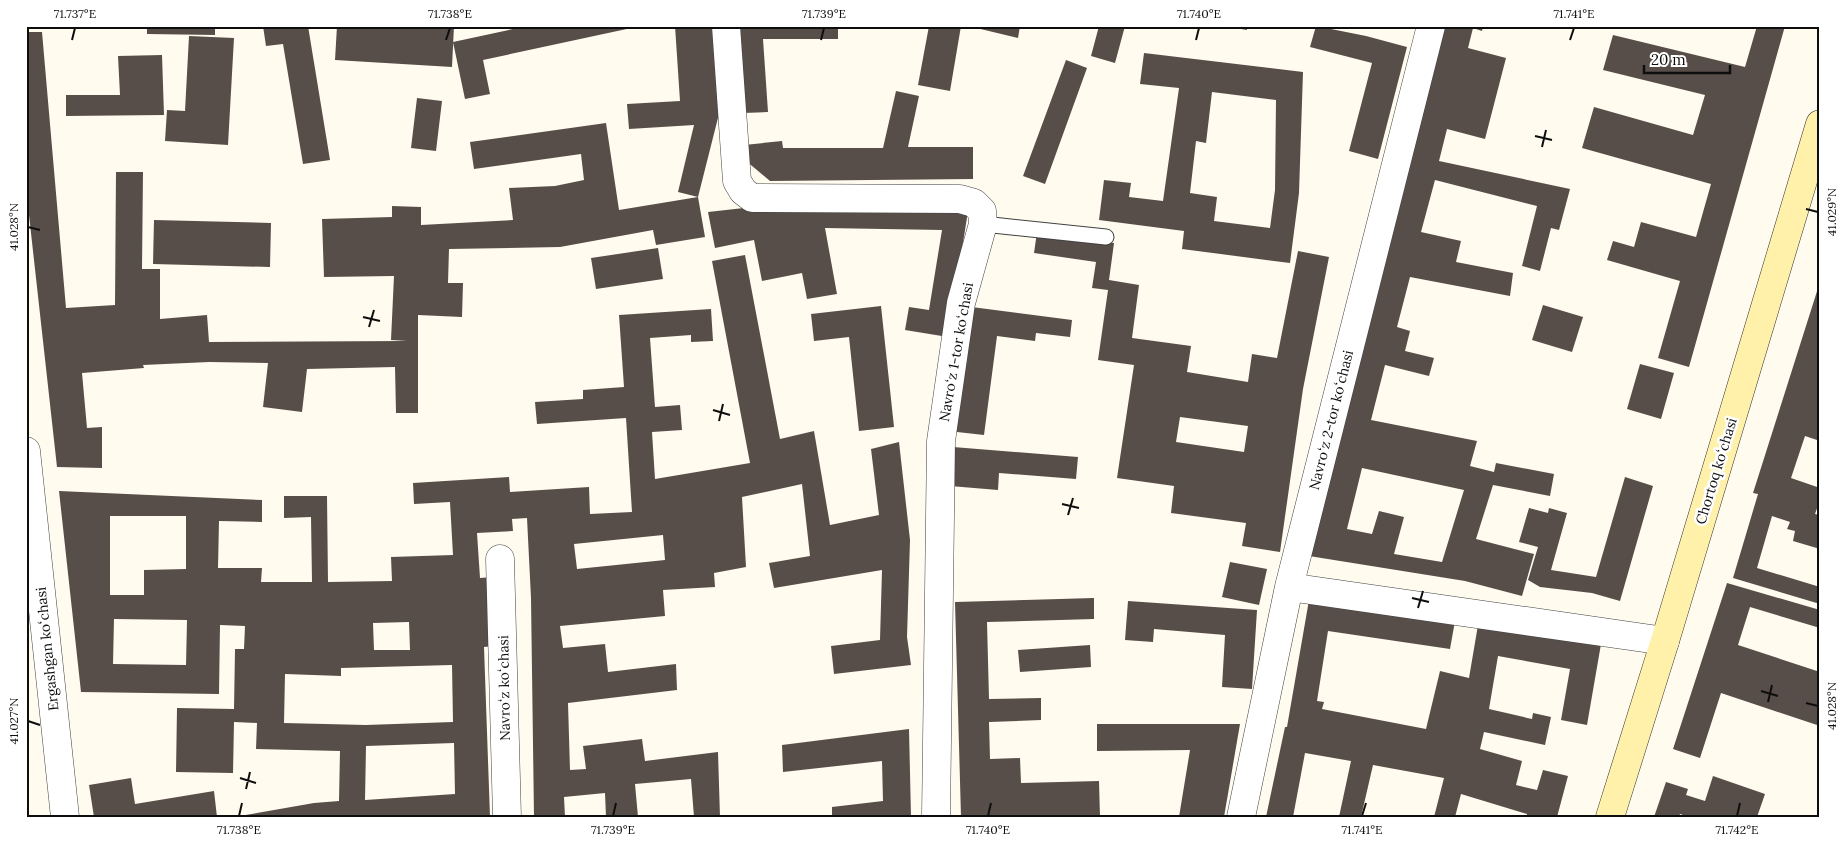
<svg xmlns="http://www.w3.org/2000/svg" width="1846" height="843" font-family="Lora,serif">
<rect width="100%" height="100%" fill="#fffbef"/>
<path fill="#584e49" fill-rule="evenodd" d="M147 26H215V35L147 34Z
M263 26H308L330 160 303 164 283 44 266 46Z
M337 26H454L452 67 335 60Z
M527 26H636V27L483 60 490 94 465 99 453 42Z
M675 26H718L723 98 698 197 678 192 694 125 629 129 627 104 680 101Z
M737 26H838V39H763L768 112 743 113Z
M929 26H961L950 91 918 85Z
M968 26H1020L1018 38Z
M1099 26H1125L1115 63 1091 56Z
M1224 26H1247V30Z
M1316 26 1366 36 1407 47 1378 159 1349 151 1372 63 1310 47Z
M1444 26H1483L1482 31 1473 28 1468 48 1506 58 1485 139 1447 129 1439 161 1570 189 1559 230 1551 228 1540 271 1522 266 1537 206 1435 180 1421 232 1461 241 1456 262 1513 273 1510 296 1410 277 1397 327 1410 331 1405 351 1434 358 1429 376 1385 365 1371 420 1477 441 1470 466 1494 472 1496 463 1554 474 1550 496 1493 485 1476 539 1534 554 1522 596 1465 581 1309 556ZM1362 468 1464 490 1442 562 1394 554 1404 517 1379 511 1372 534 1347 529Z
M1757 26H1785L1689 367 1658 358 1680 281 1607 260 1613 241 1634 247 1641 222 1696 237 1711 184 1582 148 1594 107 1693 135 1705 95 1603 70 1613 35 1745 67Z
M26 32H42L66 308 115 305 116 172H143L142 269H160V319L207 315 209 342 407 341 391 340 394 276 324 277 322 219 392 217V206L421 207V225L513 220 509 188 555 186 584 180 581 154 474 169 470 142 606 123 619 210 698 197 705 237 656 245 653 230 560 247 449 249 448 283H463L462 317 418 315V413H396L395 367 307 369 302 412 263 407 268 363 209 362 143 365 144 368 82 373 87 428 102 427V468L57 467 26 188Z
M189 36 234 38 228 145 165 141 167 110 185 111Z
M1144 53 1303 72 1299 193 1290 263 1182 249 1184 231 1099 220 1104 180 1131 183 1129 197 1163 201 1179 88 1140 84ZM1212 92 1276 100 1275 190 1270 228 1214 221 1217 197 1190 193 1196 141 1206 143Z
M162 55 164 115 66 116V95H120L118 56Z
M1066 60 1087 68 1045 184 1023 176Z
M896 91 919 96 908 147H973V179L770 181 745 160 744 145 782 141 783 148H883Z
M417 98 442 101 436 151 411 148Z
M789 203 969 205 948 337 905 330 909 307 929 310 942 230 825 228 837 294 807 299 802 273 762 281 754 240 715 248 708 212Z
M154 220 271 223 270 267 153 264Z
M1037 232 1114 243 1109 280 1139 285 1132 338 1191 346 1187 372 1248 382 1252 354 1277 358 1298 251 1329 257 1303 389 1280 552 1242 546 1246 523 1171 513 1174 486 1117 478 1134 365 1098 360 1108 290 1092 288 1096 262 1034 253ZM1180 417 1248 426 1244 452 1176 442Z
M658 248 663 279 596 289 591 258Z
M745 255 780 439 814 431 830 525 879 515 871 449 899 442 910 540 907 637 911 665 834 674 831 646 880 640 882 570 774 588 769 563 810 556 802 484 742 497 746 567 714 573 715 587 663 590 665 616 560 626 563 648 605 644 608 672 676 664 677 690 568 703 570 770 586 769 583 746 642 739 645 761 718 752 720 817H694L691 779 635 784 638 817H606L605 793 564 797 565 817H534L531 598 527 518 512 519 513 531 477 533 480 578 492 577 494 646 484 647 490 817H234L314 803 339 801 340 751 256 749 257 723 234 722 233 773 176 772 177 708 234 709 235 649H244L245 626 220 625 219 694 81 692 59 491 262 500V522L219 521 218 568H262L261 582H312L311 517 284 518V496H327L328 582 392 581 391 557 453 555 450 502 414 504 413 483 509 477 510 492 589 487 590 514 632 512 626 418 537 424 535 402 583 399V390L624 387 619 315 711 309 713 341 691 342V335L650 338 655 407 680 405 682 430 652 432 655 479 750 463 712 261ZM110 516H186V569L144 570V595H110ZM663 535 665 560 577 569 574 544ZM114 619 187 620 186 665 113 664ZM409 622 410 650H374L373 623ZM452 665 453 722 366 725 284 723 285 674 341 676V668ZM454 743 455 794 365 800 366 746Z
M1819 285 1820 385 1818 391 1820 392V441L1805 436 1791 478 1820 488V500L1815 514 1820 515V549L1793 541 1795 531 1787 529 1790 522 1772 516 1757 568 1820 587V604L1733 578 1758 494 1753 493Z
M1543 305 1583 317 1572 352 1532 340Z
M881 306 894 427 859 431 849 337 814 341 811 314Z
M964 306 1072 320 1070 337 1036 333 1035 341 997 336 984 435 948 431Z
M1640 364 1674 373 1661 419 1627 409Z
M953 447 1078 457 1076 479 999 473 998 490 950 486Z
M1625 477 1653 486 1620 601 1592 593 1540 587 1528 580 1538 547 1519 542 1529 508 1548 513 1549 508 1567 513 1551 570 1596 577Z
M1230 562 1267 569 1259 605 1222 597Z
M1727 583 1820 610V628L1750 607 1738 645 1820 672V726L1721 693 1700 758 1673 749Z
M1094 598V619L987 622 989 699 1041 698V720L989 722 990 759 1020 758 1021 783 1099 781 1100 817H961L955 602Z
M1309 600 1455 621 1450 649 1328 631 1317 701 1324 702 1322 709 1426 729 1440 671 1469 678 1478 625 1601 644 1587 725 1561 720 1570 669 1498 656 1489 709 1532 719 1533 713 1551 717 1545 745 1484 732 1480 749 1522 761 1516 785 1537 790 1543 770 1568 776 1557 817H1527V814L1461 794 1455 817H1434L1444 778 1373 765 1361 817H1339L1351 761 1305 753 1293 817H1266L1285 727H1287Z
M1128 601 1257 610 1252 689 1222 687 1225 635 1154 629 1153 642 1125 640Z
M1090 645 1091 667 1020 672 1018 650Z
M1097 724H1240L1224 817H1179L1190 750 1097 751Z
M909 729 911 817H832V807L883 801 882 761 783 772 782 745Z
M1713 776 1765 794 1757 817H1689L1680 814 1679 817H1654L1666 782 1688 789 1686 795 1705 801Z
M131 778 135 804 214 791 217 817H94L89 785Z"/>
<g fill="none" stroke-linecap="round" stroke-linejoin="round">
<defs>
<path id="service" d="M983 224 1106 237"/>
<path id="minor" d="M726 26 737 181 743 191 752 198 960 199 974 203 982 211 983 224 961 303 941 441 936 817
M500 559 507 817
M1289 587 1665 641
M1241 817 1289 587 1431 26"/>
<path id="tertiary" d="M26 451 65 817"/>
<path id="secondary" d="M1610 817 1665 641 1820 124"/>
</defs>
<use href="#service" stroke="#414141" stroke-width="17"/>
<use href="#minor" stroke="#414141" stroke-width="29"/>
<use href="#tertiary" stroke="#414141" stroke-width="29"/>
<use href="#secondary" stroke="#303030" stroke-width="29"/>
<use href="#service" stroke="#fff" stroke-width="15"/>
<use href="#minor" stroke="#fff" stroke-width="28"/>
<use href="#tertiary" stroke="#fff" stroke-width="28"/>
<use href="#secondary" stroke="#fff0aa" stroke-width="28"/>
</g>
<path fill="none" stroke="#0e0e0e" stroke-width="2" d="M72 40 75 28M446 40 450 28M821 40 824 28M1196 40 1199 28M1570 40 1574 28M1535 136 1552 140M1542 147 1546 130M1806 209 1818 212M28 227 40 230M363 317 380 321M369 327 374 310M713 410 730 415M719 421 723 404M1062 504 1079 508M1068 515 1073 498M1412 598 1429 602M1418 608 1423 591M1761 691 1778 696M1768 702 1772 685M1806 703 1818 706M28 721 40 725M240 778 256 783M246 789 250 772M239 816 242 803M613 816 616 803M988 816 991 803M1362 816 1366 803M1737 816 1740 803"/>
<g text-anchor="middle" stroke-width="5" stroke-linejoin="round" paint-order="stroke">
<g font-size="14" fill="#0e0e0e" stroke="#fff">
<text transform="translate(956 352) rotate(-80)" y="5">Navroʻz 1-tor koʻchasi</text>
<text transform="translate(1331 420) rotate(-76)" y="5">Navroʻz 2-tor koʻchasi</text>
<text transform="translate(1716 471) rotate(-73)" y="5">Chortoq koʻchasi</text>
<text transform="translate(47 649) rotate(-96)" y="5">Ergashgan koʻchasi</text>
<text transform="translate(504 688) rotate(-91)" y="5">Navroʻz koʻchasi</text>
</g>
</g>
<rect width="1846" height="843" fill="none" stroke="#ffffff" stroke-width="55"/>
<path d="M1644 65v8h86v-8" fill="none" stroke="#0e0e0e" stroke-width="2.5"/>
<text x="1651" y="65" font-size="15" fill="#0e0e0e" stroke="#ffffff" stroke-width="4" paint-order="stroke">20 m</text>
<rect x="28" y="28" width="1790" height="788" fill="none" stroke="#0e0e0e" stroke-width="2"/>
<g font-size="12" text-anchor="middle" fill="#0e0e0e">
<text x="75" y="18">71.737°E</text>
<text x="450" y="18">71.738°E</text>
<text x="824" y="18">71.739°E</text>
<text x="1199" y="18">71.740°E</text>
<text x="1574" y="18">71.741°E</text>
<text transform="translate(1832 212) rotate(-90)" y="4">41.029°N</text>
<text transform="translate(14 227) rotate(-90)" y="4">41.028°N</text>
<text transform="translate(1832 706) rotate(-90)" y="4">41.028°N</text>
<text transform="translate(14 721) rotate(-90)" y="4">41.027°N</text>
<text x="239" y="834">71.738°E</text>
<text x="613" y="834">71.739°E</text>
<text x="988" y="834">71.740°E</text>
<text x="1362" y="834">71.741°E</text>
<text x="1737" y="834">71.742°E</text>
</g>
</svg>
